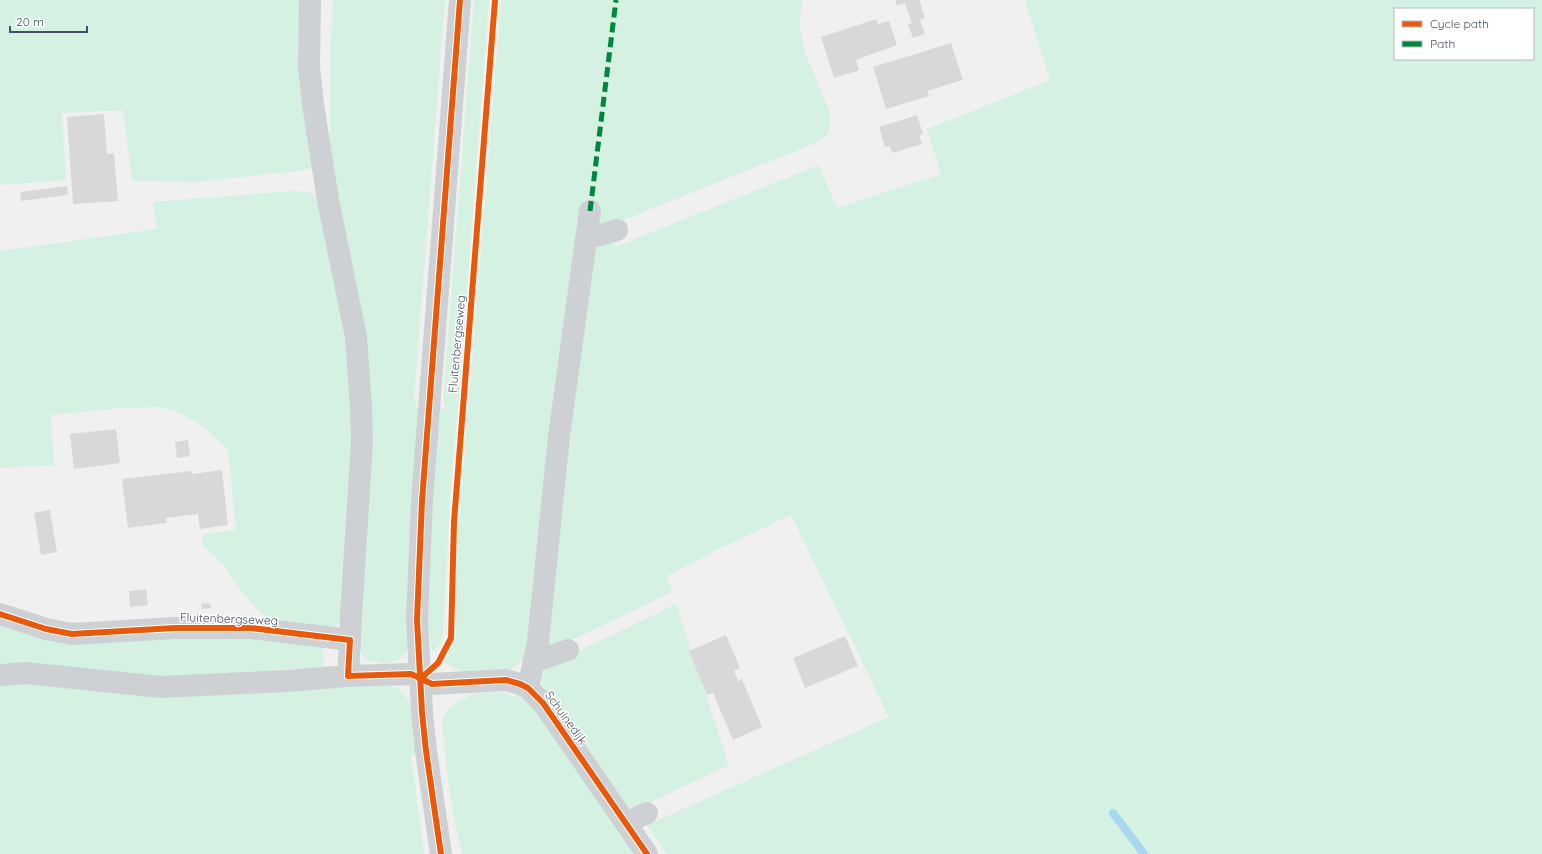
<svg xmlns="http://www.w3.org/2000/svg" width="1542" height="854" font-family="Quicksand,sans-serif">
<rect width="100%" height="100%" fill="#f1f0f0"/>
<path fill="#d4f1e2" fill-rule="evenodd" d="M0 0H303L314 168 298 171 197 182 132 181 123 110 62 113 66 180 0 185V251L157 229 153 202 294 191 308 192 318 196 355 374 342 620 334 627 274 623 267 618 254 606 233 580 223 564 209 552 202 544 203 534 236 530 228 450 205 428 182 414 162 407 121 408 51 415 54 465 0 468Z
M333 0H445L414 399 417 400 416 408H423L410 643C408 647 407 651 405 654 395 666 374 666 363 656 360 653 359 648 358 644L366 463 330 158V52Z
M474 0H489L460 380 450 496 443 635 439 646 432 651 430 641 428 620 437 409H445V403L443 402Z
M501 0H803L799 22 805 53 830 112 829 133 816 143 609 226 603 224 598 220 526 658 512 669 505 672H463L445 663 456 637 457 548Z
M1025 0H1542V854H667L647 825 889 717 791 515 719 549 667 576 672 592 558 647 544 643 554 529 594 250 600 244 616 236 615 247 819 165 837 208 941 174 927 129 1050 80ZM1395 9H1533V59H1395Z
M676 604 729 765 643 806 634 808H624L545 693 541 677 548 666Z
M0 620 173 634 323 643 324 667 160 678 27 662 0 664Z
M26 683 163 698 354 687 386 686 394 687 401 691 411 704 416 752 410 756 414 777 424 854H0V685Z
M495 692 503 693 514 697 516 694 536 708 637 854H462C453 818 448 781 444 744 444 737 441 727 443 720 446 708 457 702 467 698L469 695Z"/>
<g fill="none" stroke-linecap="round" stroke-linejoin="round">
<path stroke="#a7d8f0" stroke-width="8" d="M1113 813 1144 854"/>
</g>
<path fill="#d8d8db" d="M895 0H919L925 18 920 20 925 34 913 38 908 24 912 23 905 3 897 6Z
M876 19 878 24 889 21 897 45 856 60 859 70 834 78 821 37Z
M951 43 963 80 927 91 929 96 886 109 873 67Z
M104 114 107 154 114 153 118 201 73 204 67 117Z
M917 115 923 134 919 135 922 144 892 153 890 146 885 147 879 127Z
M67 186 68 195 21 201 20 192Z
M116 429 120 463 74 469 70 434Z
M188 440 190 456 177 458 175 442Z
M222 470 228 525 200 529 198 514 166 518 167 523 128 528 122 479 192 471V474Z
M50 510 57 552 41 555 34 513Z
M146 589 148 605 130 607 129 591Z
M210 603 211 608 202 609 201 604Z
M726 635 740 668 734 671 738 681 742 679 762 727 733 740 713 693 707 695 689 651Z
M845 636 858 666 805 688 793 658Z"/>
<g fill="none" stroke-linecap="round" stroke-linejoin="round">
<path stroke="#ced1d4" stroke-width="22" d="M310 0 309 67 313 104 328 200 356 337 361 407 362 441 351 616 350 640
M586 239 617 230
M0 614 46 629 72 634 175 628H251L350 640 348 676 411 674 432 684 506 680 520 684 528 688 543 703 647 854
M534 662 568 650
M0 675 26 673 161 687 287 681 348 676
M528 688 538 642 559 436 590 211
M626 823 647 813
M441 854 426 751 422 712 417 620 422 501 460 0"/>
<path stroke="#00873e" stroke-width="5" stroke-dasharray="10 5" stroke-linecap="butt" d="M590 211 616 0"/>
<defs>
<path id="cycleway" d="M0 614 46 629 72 634 175 628H251L350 640 348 676 411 674 432 684 506 680 520 684 528 688 543 703 647 854
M420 679 438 663 451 638 454 522 495 0
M441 854 426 751 422 712 417 620 422 501 460 0"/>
</defs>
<use href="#cycleway" stroke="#fff" stroke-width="8"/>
<use href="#cycleway" stroke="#e8590c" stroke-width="6"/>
</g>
<g text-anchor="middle" stroke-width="3" stroke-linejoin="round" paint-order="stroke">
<g font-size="12" fill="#46505e" stroke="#fff">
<text transform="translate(457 344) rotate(-85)" y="4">Fluitenbergseweg</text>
<text transform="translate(229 619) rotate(2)" y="4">Fluitenbergseweg</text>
<text transform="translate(566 718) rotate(54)" y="4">Schuinedijk</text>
</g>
</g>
<rect x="1394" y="8" width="140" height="52" fill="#ffffff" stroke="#b5b9bf"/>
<rect x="1402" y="21" width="20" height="6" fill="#e8590c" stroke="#b5b9bf"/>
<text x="1430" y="28" font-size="12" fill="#46505e">Cycle path</text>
<rect x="1402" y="41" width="20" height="6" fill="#00873e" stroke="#b5b9bf"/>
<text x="1430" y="48" font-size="12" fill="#46505e">Path</text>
<path d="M10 26v6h77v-6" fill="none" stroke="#46505e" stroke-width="2"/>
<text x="16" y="26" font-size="12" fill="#46505e" stroke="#ffffff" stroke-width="3" paint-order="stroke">20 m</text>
</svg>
